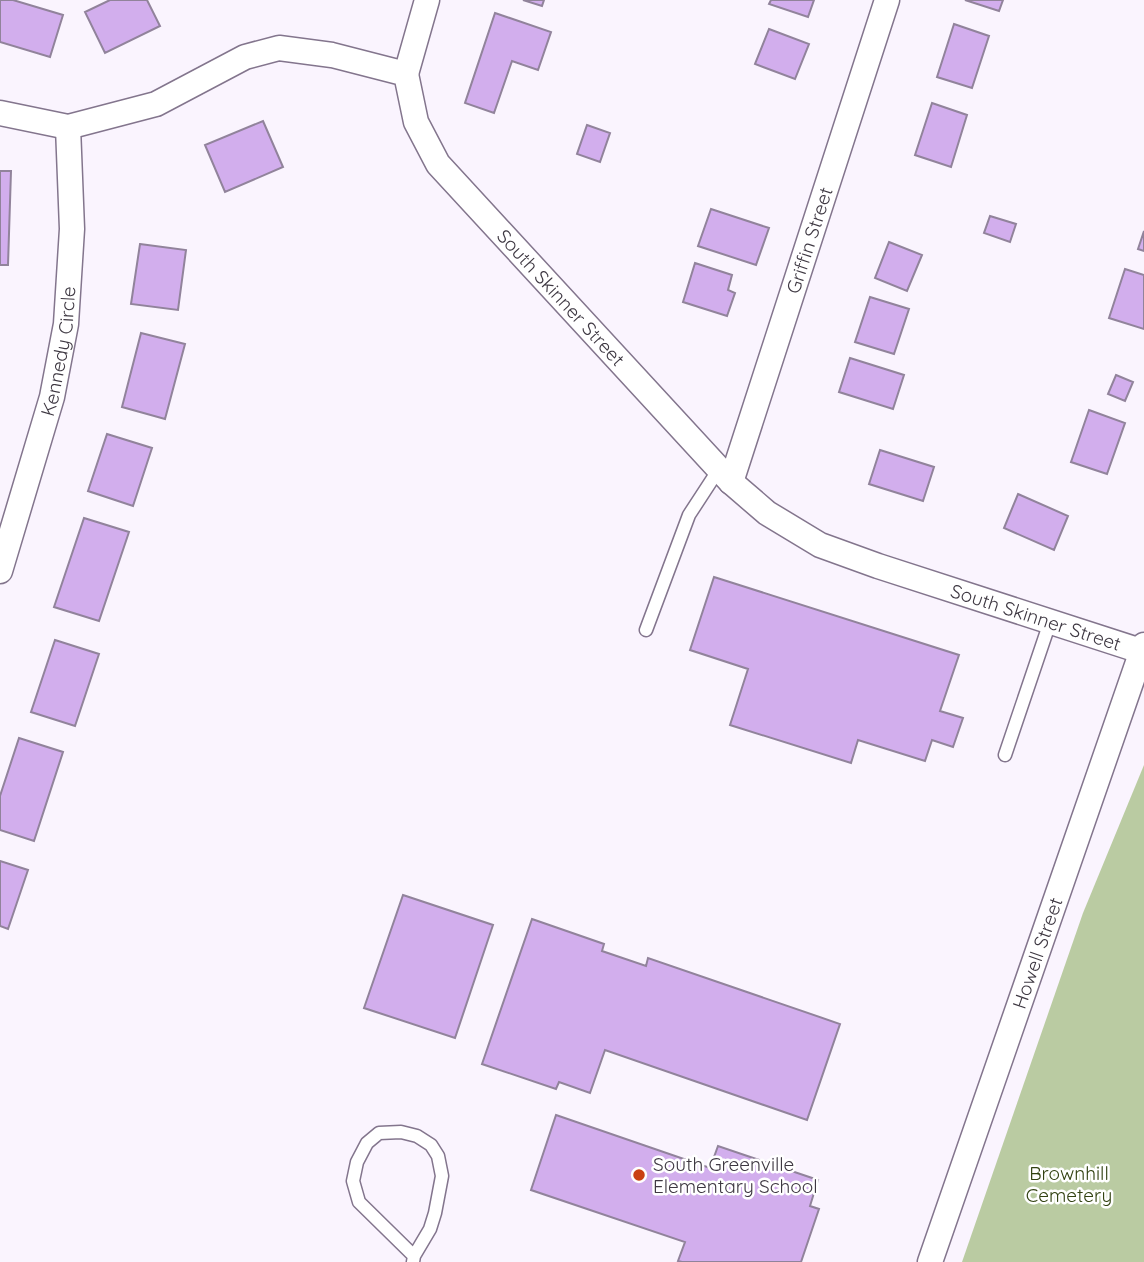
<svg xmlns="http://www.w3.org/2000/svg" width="1144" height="1262" font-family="Quicksand,sans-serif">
<rect width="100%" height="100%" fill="#faf4fe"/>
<path fill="#bacba2" d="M1144 765V1262H962L1083 913Z"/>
<path fill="#d2aeed" stroke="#91839b" stroke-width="2" d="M0 0H13L63 15 50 57 0 42Z
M110 0H147L160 26 105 53 85 12Z
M523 0H544L542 6Z
M771 0H814L808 17 769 4Z
M965 0H1003L999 11Z
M495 13 551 32 538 70 512 61 494 113 465 103Z
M954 24 989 36 972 88 937 77Z
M769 29 809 44 795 79 755 64Z
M932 103 967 115 951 167 915 155Z
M263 121 283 167 225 192 205 145Z
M587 125 610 133 600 162 577 154Z
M0 171H11L8 265H0Z
M711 209 769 228 756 265 698 246Z
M990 216 1016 224 1010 242 984 233Z
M1144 231V251L1138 249Z
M889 242 922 255 907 291 875 278Z
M140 244 186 250 178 310 131 304Z
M695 263 732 275 728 290 735 293 727 316 683 302Z
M1125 269 1144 275V329L1109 318Z
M870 297 909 309 894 354 855 342Z
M141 333 185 344 165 419 122 407Z
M850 358 904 375 893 409 839 392Z
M1116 375 1133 382 1125 401 1108 394Z
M1089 410 1125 423 1107 474 1071 462Z
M107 434 152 448 133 506 88 491Z
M880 450 934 467 923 501 869 484Z
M1018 494 1068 516 1054 550 1004 528Z
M84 518 129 532 99 621 54 607Z
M714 577 959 655 940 711 963 718 953 747 932 740 925 761 858 740 851 763 730 725 748 669 690 650Z
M55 640 99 654 75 726 31 712Z
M19 738 63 752 34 841 0 830V796Z
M0 861 28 870 8 929 0 926Z
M403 895 493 925 455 1038 364 1008Z
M532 919 604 944 602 951 646 966 648 958 840 1024 807 1120 605 1050 590 1093 559 1082 556 1089 482 1064Z
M556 1115 710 1168 718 1146 818 1180 810 1206 819 1209 801 1262H682L678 1261 685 1242 531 1190Z"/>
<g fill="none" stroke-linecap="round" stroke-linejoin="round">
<defs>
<path id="lane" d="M646 630 689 515 719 469
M1005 755 1050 622
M413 1262 414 1256 430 1229 435 1213 442 1176 438 1156 431 1145 417 1136 401 1132 379 1133 367 1143 357 1162 353 1181 359 1202 414 1256"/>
<g id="street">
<path d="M406 74 427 0"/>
<path id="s1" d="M0 113 68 127 156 104 245 57 279 48 332 55 406 74 416 122 438 164 731 482 767 513 820 545 878 566 1144 652"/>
<path id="s2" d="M731 482 887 0"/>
<path id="s3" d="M0 571 52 397 66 324 72 229 68 127"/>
<path id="s4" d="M930 1262 1144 645"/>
</g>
</defs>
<use href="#lane" stroke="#83758d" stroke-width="15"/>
<use href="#street" stroke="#83758d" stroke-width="27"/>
<use href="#lane" stroke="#fff" stroke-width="12"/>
<use href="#street" stroke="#fff" stroke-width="24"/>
</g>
<circle fill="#c94113" stroke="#fff" stroke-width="2.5" cx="639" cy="1175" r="7"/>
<g text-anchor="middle" stroke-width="5" stroke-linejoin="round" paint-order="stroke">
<g font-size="19" fill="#3e3842" stroke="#fff">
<text dy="7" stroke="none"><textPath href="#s2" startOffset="254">Griffin Street</textPath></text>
<text dy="7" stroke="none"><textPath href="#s1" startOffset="704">South Skinner Street</textPath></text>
<text dy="7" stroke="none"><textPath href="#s3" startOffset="228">Kennedy Circle</textPath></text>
<text dy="7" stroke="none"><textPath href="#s1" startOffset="1292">South Skinner Street</textPath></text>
<text dy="7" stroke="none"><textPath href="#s4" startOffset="327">Howell Street</textPath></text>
</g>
<g font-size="19" fill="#3e3842" stroke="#fff" text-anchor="start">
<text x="653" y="1171">South Greenville<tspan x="653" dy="22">Elementary School</tspan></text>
</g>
<g font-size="19" fill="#314110" stroke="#fff">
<text x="1069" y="1180">Brownhill<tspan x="1069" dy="22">Cemetery</tspan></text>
</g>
</g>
</svg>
